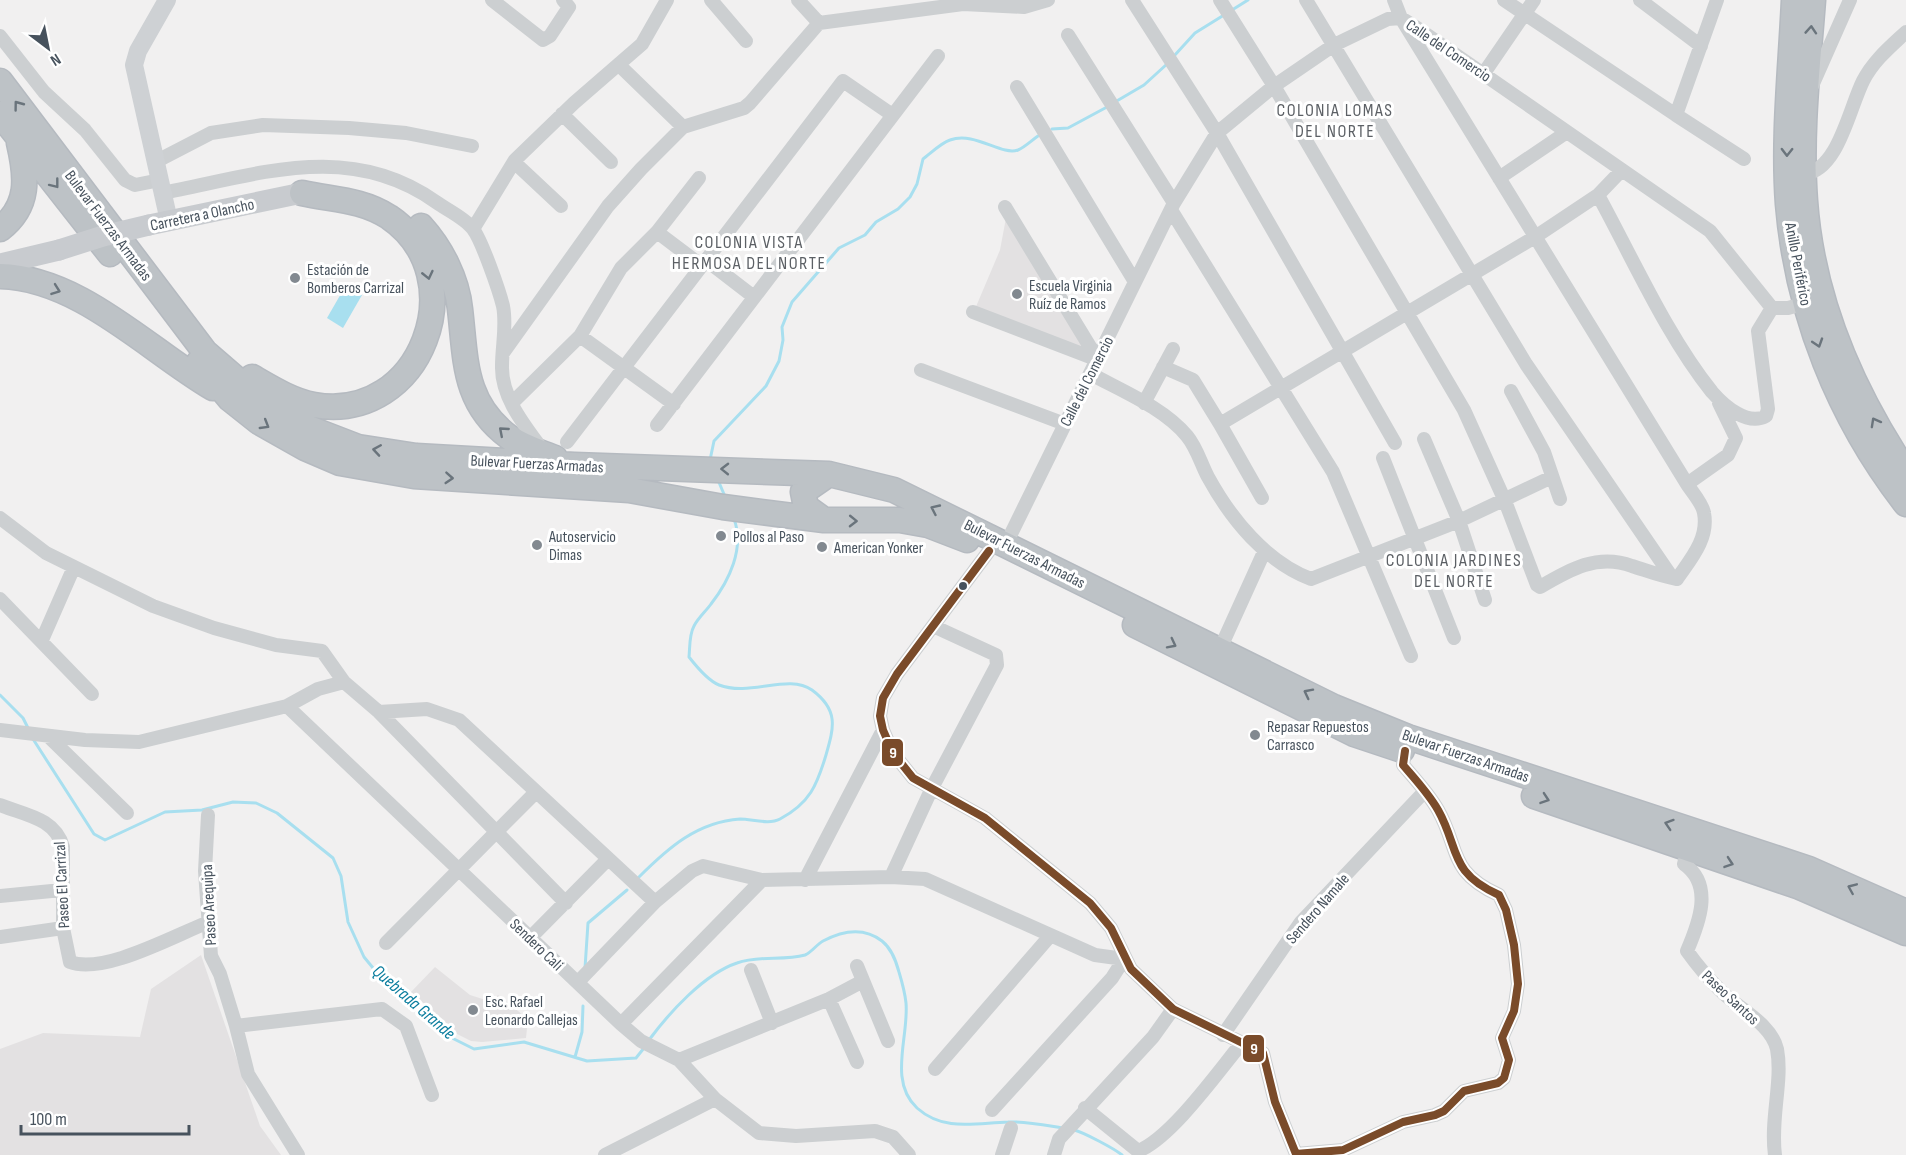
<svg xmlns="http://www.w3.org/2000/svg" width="1906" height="1155" font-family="'Sofia Sans Condensed',sans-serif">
<rect width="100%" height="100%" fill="#f1f0f0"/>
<path fill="#e3e1e2" d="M1006 218 1088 351 975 309 1000 250Z
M201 955 260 1126 281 1155H0V1049L43 1033 140 1037 151 989Z
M435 967 470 995 492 1002 498 995 528 1019 526 1038 482 1042 471 1041 453 1032 411 992Z"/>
<path fill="#a8dfef" d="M346 285 362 295 343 328 327 318Z"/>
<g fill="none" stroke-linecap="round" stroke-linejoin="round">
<path stroke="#a8dfef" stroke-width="3" d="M1232 10 1248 0
M1174 56 1195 33 1224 15
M1115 102 1144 85 1167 64
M1052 129 1068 128 1107 107
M710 460 714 441 766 386 779 361 783 340 782 327 792 302 839 248 865 235 876 222 898 209 910 197 917 184 923 159C931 153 941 143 950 140 975 131 1001 156 1018 150 1025 147 1032 140 1038 136
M718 480 726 499
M0 695 23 718 28 728
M33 739 94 834 105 840 165 812 202 810 233 802 256 803 277 813 333 858 341 876 348 922 364 957 378 974 404 994 448 1036 474 1049 524 1042 587 1061 636 1058 644 1048
M639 877C668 848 697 822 740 819 752 819 769 825 780 819 810 803 817 785 826 755 834 727 839 710 812 690 788 673 751 697 719 685 709 681 696 666 689 657 690 647 689 635 694 626 698 618 706 611 711 604 729 581 745 548 734 519
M585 968 588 923 627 890
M649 1040C669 1013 704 974 737 963 759 955 783 961 805 955 812 952 816 945 823 941 842 931 864 927 882 941 892 949 896 961 899 972 902 982 905 993 906 1003 909 1037 888 1081 917 1108 944 1132 975 1123 1008 1122 1025 1121 1044 1125 1062 1128
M575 1057 582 1032 583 1006
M1074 1130C1083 1132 1115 1149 1122 1155"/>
<defs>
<path id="highway" d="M1794 0C1791 67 1783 137 1788 204 1797 313 1839 418 1906 504
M1813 0C1808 67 1800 134 1805 201 1812 299 1852 391 1906 472
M0 81 205 352 263 402 306 427 358 447 416 456 574 465 829 474 894 490 1334 707 1408 737 1809 869 1906 912
M0 114 110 254
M421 226C441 248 457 279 460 309 466 360 463 403 509 437 522 447 540 452 555 458
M0 229C30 206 27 177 19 143
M0 276C80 278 148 350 213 388
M199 362 230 399 259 422 305 448 340 463 414 476 629 490 723 507 824 520H900L928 525 967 540
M252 377C271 388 292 401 314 405 422 424 476 276 389 217 361 199 333 200 302 193
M824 520 806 507 803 492 829 474
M1135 625 1354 734 1402 750
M1534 796 1800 887 1906 933"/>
</defs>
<use href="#highway" stroke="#b5bac0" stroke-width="27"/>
<path stroke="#cccfd1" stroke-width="14" d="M492 0 543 40 550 36 569 7 563 0
M711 0 746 41
M798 0 819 23
M1132 0 1217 133 1395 443
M1220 0 1274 86 1464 410 1505 501 1537 585 1540 587C1569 570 1597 553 1632 566 1648 571 1660 576 1677 579
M1306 0 1526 364 1671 576 1677 579
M1394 0 1401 18 1687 484
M1504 0 1676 115
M1640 0 1701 46
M1717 0 1676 115 1744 159
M1068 35 1174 203
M0 36 44 92 85 130 125 180 135 185 160 180
M619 65 683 127
M1484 73 1534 0
M1812 86 1850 0
M1017 87 1135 282
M562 114 611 162
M155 162 211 133 263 125 349 128 406 133 472 146
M514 162 561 206
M1804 174C1838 171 1849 109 1863 81 1873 61 1890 47 1906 32
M1499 178 1567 132
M162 193C257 175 349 140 436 202 447 210 465 218 473 229 482 241 499 290 503 306 507 326 502 345 502 366 501 398 526 427 544 452
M1598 195C1633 259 1667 336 1712 392 1725 407 1748 426 1766 416L1768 409 1758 331 1772 308
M1005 207 1098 360
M1171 210 1333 472 1411 656
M473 229 515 160 574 103 642 44 667 0
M657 232 702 266
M706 260 754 297
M973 312 1098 360
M580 336 674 404
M503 353 608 206 641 169 683 127 744 108 750 103 819 23 963 4 1024 7 1048 0
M1163 367 1193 380 1220 424
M921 370 1065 424
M1091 374C1122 391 1164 408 1187 436 1197 448 1201 464 1208 477 1231 519 1266 562 1311 579L1459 521 1552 477
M1511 391 1544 452 1560 499
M512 403 580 336 621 268 657 232 699 178
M1144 403 1173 349
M657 425 938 56
M1424 439 1459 521 1485 600
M567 442 843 81 891 114
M1383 458 1454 638
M1262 498 1220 424 1535 237 1598 195 1621 171
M0 518 46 553 153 606 214 628 276 645 322 651 344 682 379 712 566 903
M1006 544 1174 203 1217 133 1274 86 1334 45 1388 19 1401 18 1417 28 1710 231 1772 308H1788L1806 303
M989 551 897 674 883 698 880 716 883 730 893 753 913 778 985 818 1090 903 1111 928 1131 969 1173 1009 1263 1053 1275 1102 1296 1154 1343 1150 1403 1122 1435 1115 1444 1111 1464 1091 1498 1083 1504 1078 1509 1060 1502 1038 1514 1011 1518 984 1514 945 1506 910 1499 895C1448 872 1460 849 1438 810 1429 794 1415 779 1403 765L1405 751
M1677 579C1690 560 1709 539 1704 513 1703 504 1692 492 1687 484L1728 455 1736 438 1719 403
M0 599 92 694
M42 640 74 567
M1220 649 1264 552
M287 706 621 1024 641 1041 679 1060 715 1099 759 1133 796 1136 875 1131 893 1137 909 1155
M379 712 427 709 459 720 655 902
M0 730 85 740 139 742 287 706 318 689 344 682
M48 736 127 813
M0 805C25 815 55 818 63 847V928L70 962C104 975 175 935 209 922
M208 815 205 871 211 956 220 974 236 1026 248 1074 298 1155
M1688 849 1684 864C1714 885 1699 923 1687 951 1697 965 1708 978 1720 990 1737 1008 1771 1023 1777 1049 1783 1081 1770 1119 1775 1155
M891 877 932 788 997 665 996 655 933 626
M805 880 883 730
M0 896 62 890
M0 937 63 928
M531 937 608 859
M386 943 536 792
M857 966 888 1041
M751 970 772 1023
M578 982 655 902 692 871 703 866 762 880 891 877 925 879 1095 955 1124 959 1112 978 992 1110
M829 999 857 1062
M621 1024 762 880
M236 1026 382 1009 406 1026 432 1095
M1223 1035 1301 922 1425 791
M679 1060 829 999 863 981
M935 1069 1050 936
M1085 1108 1138 1151C1171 1138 1217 1073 1241 1044
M605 1155 715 1099
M1002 1155 1011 1128
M1054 1155 1059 1139 1153 1037 1173 1009"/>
<path stroke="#ced1d4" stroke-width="18" d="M167 0 138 51 134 65 169 221"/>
<path stroke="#c8cbcf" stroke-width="21" d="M149 225 302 193
M0 264 59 250"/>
<use href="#highway" stroke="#bdc2c6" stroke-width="24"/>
<path stroke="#c8cbcf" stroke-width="21" d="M59 250 103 236 149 225"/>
<defs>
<path id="bus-1" d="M989 551 897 674 883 698 880 716 883 730 893 753 913 778 985 818 1090 903 1111 928 1131 969 1173 1009 1263 1053 1275 1102 1296 1154 1343 1150 1403 1122 1435 1115 1444 1111 1464 1091 1498 1083 1504 1078 1509 1060 1502 1038 1514 1011 1518 984 1514 945 1506 910 1499 895C1448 872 1460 849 1438 810 1429 794 1415 779 1403 765L1405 751"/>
</defs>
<use href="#bus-1" stroke="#fff" stroke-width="12"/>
<use href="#bus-1" stroke="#7a4b2a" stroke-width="8"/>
</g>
<defs><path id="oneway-chevron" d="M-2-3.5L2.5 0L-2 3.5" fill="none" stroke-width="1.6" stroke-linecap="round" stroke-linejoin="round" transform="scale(1.5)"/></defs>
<g stroke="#6a747c">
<use href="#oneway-chevron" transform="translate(1811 30) rotate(-86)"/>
<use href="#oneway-chevron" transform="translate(18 105) rotate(-127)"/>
<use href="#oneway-chevron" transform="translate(1787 152) rotate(91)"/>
<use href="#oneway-chevron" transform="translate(55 184) rotate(52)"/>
<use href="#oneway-chevron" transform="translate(428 275) rotate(77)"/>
<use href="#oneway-chevron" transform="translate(56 290) rotate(20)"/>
<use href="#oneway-chevron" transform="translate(1818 343) rotate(72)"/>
<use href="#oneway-chevron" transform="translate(1875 422) rotate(-119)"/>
<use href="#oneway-chevron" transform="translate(265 425) rotate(31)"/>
<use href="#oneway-chevron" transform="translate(503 431) rotate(-139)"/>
<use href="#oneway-chevron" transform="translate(377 450) rotate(-171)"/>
<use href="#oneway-chevron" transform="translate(725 469) rotate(-179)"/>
<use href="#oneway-chevron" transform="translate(449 478) rotate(4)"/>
<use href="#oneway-chevron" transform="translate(935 509) rotate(-155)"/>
<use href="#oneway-chevron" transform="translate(853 521) rotate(1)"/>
<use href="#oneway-chevron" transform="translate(1172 644) rotate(27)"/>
<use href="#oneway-chevron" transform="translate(1308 693) rotate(-153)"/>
<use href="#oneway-chevron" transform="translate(1545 799) rotate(19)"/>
<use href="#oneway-chevron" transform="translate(1669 824) rotate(-162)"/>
<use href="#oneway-chevron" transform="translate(1729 863) rotate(19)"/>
<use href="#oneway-chevron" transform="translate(1852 888) rotate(-157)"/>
</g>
<g fill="#828990" stroke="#fff" stroke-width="2">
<circle cx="295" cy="278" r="6"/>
<circle cx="1017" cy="294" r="6"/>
<circle cx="721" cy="536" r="6"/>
<circle cx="537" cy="545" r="6"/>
<circle cx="822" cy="547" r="6"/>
<circle cx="1255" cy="735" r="6"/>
<circle cx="473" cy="1010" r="6"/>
</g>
<circle fill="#47525d" stroke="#fff" stroke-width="2" cx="963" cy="586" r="5"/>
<g text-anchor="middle" stroke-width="6" stroke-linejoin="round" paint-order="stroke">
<g font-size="16" fill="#47525d" stroke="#fff">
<text transform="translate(1449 50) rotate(34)" y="6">Calle del Comercio</text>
<text transform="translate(202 214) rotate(-12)" y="6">Carretera a Olancho</text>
<text transform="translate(109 225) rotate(53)" y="6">Bulevar Fuerzas Armadas</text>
<text transform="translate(1799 264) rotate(79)" y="6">Anillo Periférico</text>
<text transform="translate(1086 381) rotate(-63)" y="6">Calle del Comercio</text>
<text transform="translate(537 463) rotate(3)" y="6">Bulevar Fuerzas Armadas</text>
<text transform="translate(1025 553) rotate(27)" y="6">Bulevar Fuerzas Armadas</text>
<text transform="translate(1466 755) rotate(19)" y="6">Bulevar Fuerzas Armadas</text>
<text transform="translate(61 885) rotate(-93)" y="6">Paseo El Carrizal</text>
<text transform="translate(208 905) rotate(-93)" y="6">Paseo Arequipa</text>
<text transform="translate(1317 908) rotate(-49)" y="6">Sendero Namale</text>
<text transform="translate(537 944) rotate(44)" y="6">Sendero Cali</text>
<text transform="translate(1731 997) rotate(43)" y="6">Paseo Santos</text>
</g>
<g font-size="16" fill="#47525d" stroke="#fff" text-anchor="start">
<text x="307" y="275">Estación de<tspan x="307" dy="18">Bomberos Carrizal</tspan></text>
<text x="1029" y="291">Escuela Virginia<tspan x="1029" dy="18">Ruíz de Ramos</tspan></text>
<text x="549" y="542">Autoservicio<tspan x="549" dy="18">Dimas</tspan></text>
<text x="733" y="542">Pollos al Paso</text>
<text x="834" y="553">American Yonker</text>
<text x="1267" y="732">Repasar Repuestos<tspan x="1267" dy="18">Carrasco</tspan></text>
<text x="485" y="1007">Esc. Rafael<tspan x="485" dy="18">Leonardo Callejas</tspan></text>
</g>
<g font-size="18" letter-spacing="1.5" fill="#5c6065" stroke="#fff">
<text x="1335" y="116">COLONIA LOMAS<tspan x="1335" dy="21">DEL NORTE</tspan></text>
<text x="749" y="248">COLONIA VISTA<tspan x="749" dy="21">HERMOSA DEL NORTE</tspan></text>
<text x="1454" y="566">COLONIA JARDINES<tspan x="1454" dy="21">DEL NORTE</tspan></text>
</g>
<g font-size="18" font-style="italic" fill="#0a7d9e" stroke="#fff">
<text transform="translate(414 1002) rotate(41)" y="6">Quebrada Grande</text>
</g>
</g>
<g stroke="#fff" stroke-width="2">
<rect x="881" y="738" width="23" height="29" rx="6" fill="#7a4b2a"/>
<rect x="1242" y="1034" width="23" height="29" rx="6" fill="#7a4b2a"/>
</g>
<g font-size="16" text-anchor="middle" font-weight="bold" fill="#fff">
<text x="893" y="758">9</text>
<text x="1254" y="1054">9</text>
</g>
<g transform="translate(48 48) rotate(148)" stroke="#ffffff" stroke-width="4.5" paint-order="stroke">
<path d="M0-4.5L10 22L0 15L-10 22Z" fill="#47525d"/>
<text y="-9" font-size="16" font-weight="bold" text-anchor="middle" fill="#47525d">N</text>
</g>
<path d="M21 1125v9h168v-9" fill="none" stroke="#47525d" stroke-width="3"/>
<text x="30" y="1125" font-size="18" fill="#47525d" stroke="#ffffff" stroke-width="4.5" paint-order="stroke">100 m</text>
</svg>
